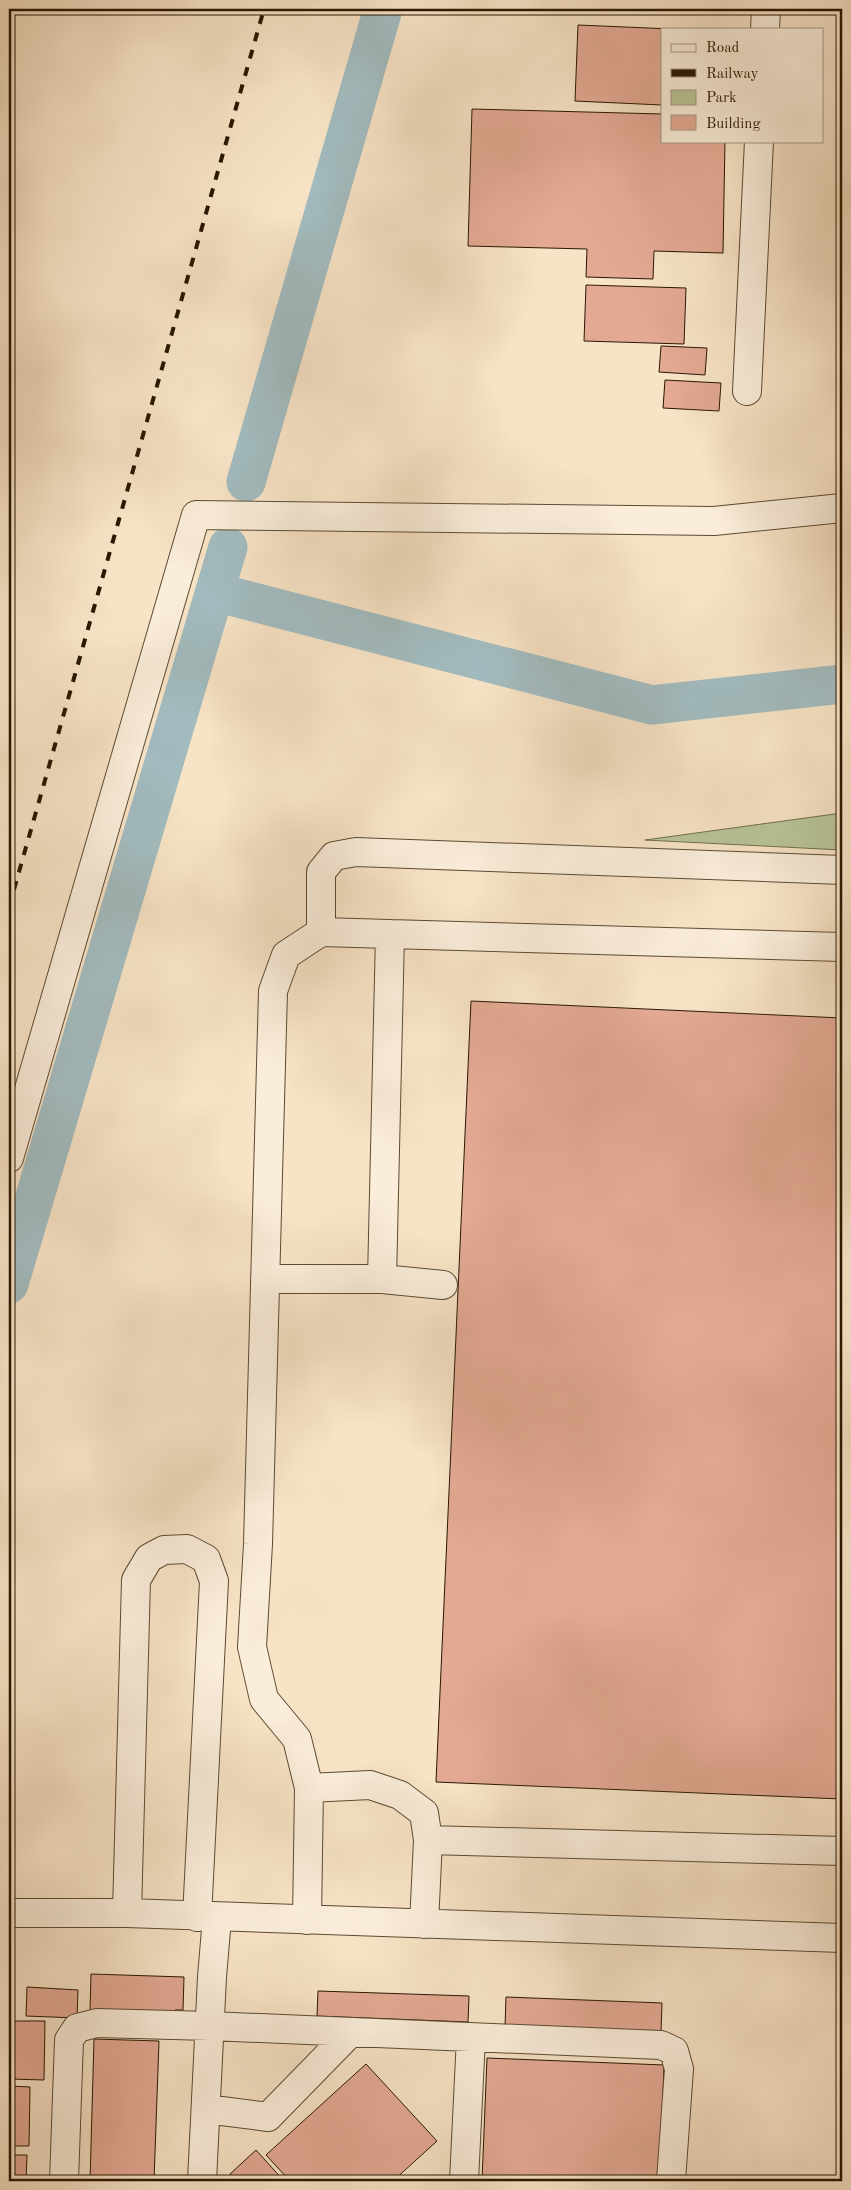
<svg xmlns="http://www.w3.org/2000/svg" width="851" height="2190" font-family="'Old Standard TT',serif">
<rect width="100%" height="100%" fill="#f7e3c6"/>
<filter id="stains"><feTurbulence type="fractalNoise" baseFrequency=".004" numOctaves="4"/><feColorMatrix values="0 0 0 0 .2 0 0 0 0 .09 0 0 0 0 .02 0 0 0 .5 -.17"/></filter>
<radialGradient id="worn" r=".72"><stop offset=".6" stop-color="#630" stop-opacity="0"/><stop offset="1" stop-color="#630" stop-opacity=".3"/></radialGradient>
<path fill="#b8c598" stroke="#706e4c" d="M842 813V850L645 840Z"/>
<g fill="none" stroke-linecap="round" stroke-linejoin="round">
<path stroke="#a2bbbf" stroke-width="39" d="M246 482 383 9
M215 592 652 705 842 684
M9 1284 228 547"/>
</g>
<path fill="#e3a993" stroke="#291701" d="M680 9H725V11Z
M578 25 672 29H662V105L575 101Z
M472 109 662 114V141H725L723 253 654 251 653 279 586 277 587 249 468 246Z
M586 285 686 288 684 344 584 341Z
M661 346 707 348 705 375 659 372Z
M665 380 721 383 719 411 663 408Z
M471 1001 842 1018V1799L436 1782Z
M91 1974 184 1977 183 2010H175V2013L90 2011Z
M27 1987 78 1990 77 2018 26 2016Z
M318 1991 469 1996 468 2022 317 2016Z
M506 1997 662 2003 661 2032 505 2027Z
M9 2021H45L44 2080 9 2079Z
M94 2039 159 2041 154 2181H90Z
M487 2058 664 2065 660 2181H482Z
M366 2064 437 2141 393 2181H290L266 2155Z
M9 2086 30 2087 29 2146H9Z
M256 2150 284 2181H237L230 2174Z
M9 2155H27L26 2181H9Z"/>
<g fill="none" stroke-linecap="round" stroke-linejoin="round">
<defs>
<path id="minor" d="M765 29 766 9
M747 391 759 141
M321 932V872L334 856 356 852 842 870
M9 1158 196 515 714 521 842 508
M265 1279H382L443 1285
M382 1279 390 934
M309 1788 370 1785 400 1795 424 1813 428 1840 424 1924
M428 1840 842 1851
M9 1913H127L842 1938
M127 1913 136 1580 149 1558 164 1550 187 1549 206 1559 214 1581 197 1917
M307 1920 309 1788 297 1739 264 1699 252 1647 258 1544 273 991 286 955 321 932 842 947
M206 2109 268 2117 351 2032
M64 2181 69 2040 77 2028 97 2023 210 2026 661 2045 674 2051 679 2069 671 2181
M202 2181 212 1977 217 1918
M464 2181 471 2037"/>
</defs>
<use href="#minor" stroke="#5c4a32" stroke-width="30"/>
<use href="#minor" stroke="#faedda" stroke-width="28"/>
<path stroke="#291701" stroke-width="4" stroke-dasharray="9 9" stroke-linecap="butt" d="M9 907 264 9"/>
</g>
<rect width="851" height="2190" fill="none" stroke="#f7e3c6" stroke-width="30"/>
<rect x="10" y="10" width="831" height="2170" fill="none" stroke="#291701" stroke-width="2.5"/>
<rect x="15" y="15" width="821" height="2160" fill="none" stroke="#291701"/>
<rect x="661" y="28" width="162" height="115" fill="#faedda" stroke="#a69783"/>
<rect x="671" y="44" width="25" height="8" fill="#faedda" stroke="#a69783"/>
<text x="706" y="52" font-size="15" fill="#291701">Road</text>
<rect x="671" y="69" width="25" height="8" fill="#291701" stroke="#a69783"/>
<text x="706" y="78" font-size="15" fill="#291701">Railway</text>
<rect x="671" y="90" width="25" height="15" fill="#b8c598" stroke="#a69783"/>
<text x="706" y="102" font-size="15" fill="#291701">Park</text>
<rect x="671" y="115" width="25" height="15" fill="#e3a993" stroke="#a69783"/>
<text x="706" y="128" font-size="15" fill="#291701">Building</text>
<rect width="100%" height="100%" filter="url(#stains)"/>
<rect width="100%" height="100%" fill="url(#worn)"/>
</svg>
